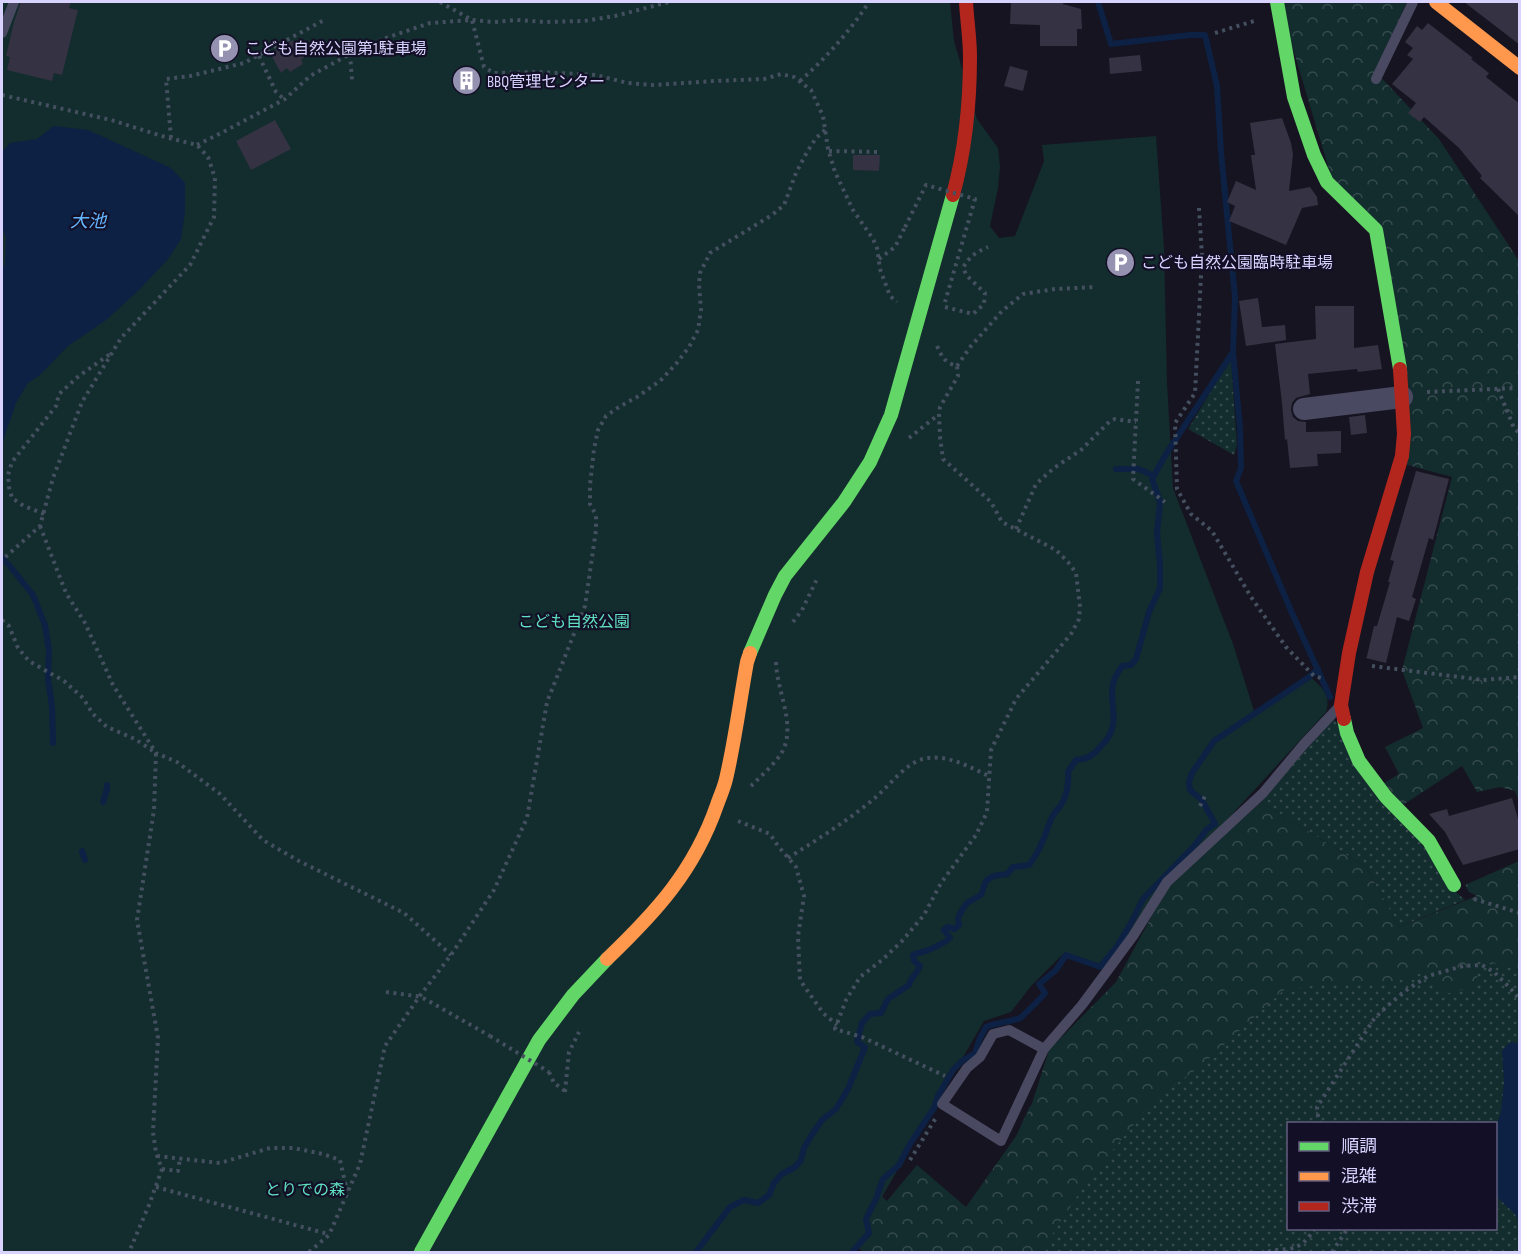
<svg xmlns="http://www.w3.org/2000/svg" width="1521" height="1254" font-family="'Sofia Sans Condensed','Noto Sans JP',sans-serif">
<defs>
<pattern id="grass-dots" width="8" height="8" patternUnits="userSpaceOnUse" patternTransform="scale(1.5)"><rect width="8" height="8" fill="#132c2d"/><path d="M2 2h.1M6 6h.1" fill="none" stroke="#354a4c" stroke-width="1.8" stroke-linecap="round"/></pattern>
<pattern id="forest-crowns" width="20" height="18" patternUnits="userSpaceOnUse" patternTransform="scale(1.5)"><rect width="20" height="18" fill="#132c2d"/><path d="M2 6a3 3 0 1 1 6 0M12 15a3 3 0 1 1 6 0" fill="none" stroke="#354a4c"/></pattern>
</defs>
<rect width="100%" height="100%" fill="#161421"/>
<path fill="url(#grass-dots)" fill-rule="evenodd" d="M1231 358 1237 445 1234 455 1188 429Z
M1333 718 1455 891 1465 900 1399 927 1366 867 1261 802Z
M1519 916V1252H930L992 1189 1029 1108 1151 945 1356 955ZM1288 1124H1496V1228H1288Z"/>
<path fill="url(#forest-crowns)" d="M1279 2H1407L1375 71 1439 139 1519 261V801L1515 791 1500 787 1477 792 1462 766 1403 805 1384 783 1399 774 1385 747 1423 728 1402 670 1452 477 1404 464 1382 227 1331 176Z
M1261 802 1366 867 1399 927 1477 896 1469 892 1465 885 1519 861V972L1514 966 1474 961 1479 985 1442 995 1419 973 1386 985 1332 983 1284 990 1201 1066 1155 1099 1087 1181 1041 1252H863L851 1241 852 1170 887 1201 917 1165 966 1207 1026 1122 1049 1050 1116 982 1168 886Z"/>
<path fill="#132c2d" d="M2 2H950L954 41 977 119 998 148 1000 167 998 188 990 226 999 238 1015 236 1044 161 1042 145 1156 136 1164 248 1167 382 1173 488 1233 644 1254 711 1308 675C1320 686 1332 693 1326 712L1213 835 1166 879 1107 968 1064 953 1032 985 1011 1012 984 1021 871 1216V1234L854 1252H2Z"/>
<path fill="#0d2144" d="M54 126 88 130 171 168 185 183V213L181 239 168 259 139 290 106 320 68 346 40 375 28 383 16 403 2 444V270L5 264 6 237 2 227V157L3 151 10 143 37 139Z
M1512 1042 1520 1044 1519 1221 1514 1213 1496 1196V1126L1501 1112 1504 1082 1502 1051 1507 1045Z"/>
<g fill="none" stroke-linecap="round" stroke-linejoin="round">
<path stroke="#0d2144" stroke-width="6" d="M1098 2 1111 44 1191 35H1205L1217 86 1221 152 1235 297 1233 352 1240 428 1241 468 1236 481 1292 613 1330 697
M1116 469H1139L1154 476
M2 558 9 565 33 595 45 625 49 651 48 679 52 706 53 743
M103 802 107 789V785
M82 851 85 860
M696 1252 730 1207 744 1200 758 1203 769 1195 774 1183 782 1174 795 1167 801 1160 804 1148 813 1133 822 1120 836 1109 848 1089 865 1047 857 1042 862 1023 870 1014 881 1013 888 999 909 985C911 977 917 974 920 966L914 961 913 955C916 953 919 953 922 952 928 951 946 942 950 938L944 930 948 927 955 929 959 925 958 918 962 910 967 903 981 895 986 881 993 876 1007 874 1013 867 1029 865C1041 850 1045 834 1052 817 1054 813 1058 809 1061 805 1067 795 1069 784 1068 772L1076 760C1087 759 1093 756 1100 747 1103 744 1107 740 1109 736 1117 722 1112 707 1112 693 1112 683 1116 674 1122 666L1131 665 1136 659 1149 612 1160 588V564L1157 534 1160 502 1152 479 1166 454 1233 352
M852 1252 869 1233 866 1219 876 1199 883 1179 899 1165 910 1144 934 1108 938 1096 953 1070 962 1061 975 1053 980 1038 986 1027C995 1023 1014 1021 1020 1018 1023 1016 1043 996 1045 993L1039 984 1056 970 1066 955 1100 967 1116 948 1131 923 1143 899 1195 845 1207 829 1215 824 1202 800 1190 790 1189 782 1192 773 1214 741 1309 677 1318 669"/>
</g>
<path fill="#343243" d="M21 2H71L69 8 78 10 62 75 54 73 52 81 7 70 10 57 6 56 14 22Z
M1011 2H1063V4L1081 9 1082 29H1077V46H1040V25L1010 24Z
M1464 2H1520V45Z
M1428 23 1473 58 1471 59 1489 73 1486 77 1520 104V217L1480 178 1482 176 1459 148 1424 117 1420 122 1408 113 1416 103 1392 84 1413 59 1407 55 1413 48 1405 42 1417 26 1422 30Z
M293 40 304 57 301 60 303 64 290 72 287 68 281 73 270 53Z
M1140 55 1142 71 1110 74 1109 58Z
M1010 66 1028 71 1023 91 1004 86Z
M1282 118 1291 143 1293 154 1289 191 1310 187 1317 197 1318 205 1302 208 1286 245 1229 221 1235 206 1227 202 1236 181 1256 190 1251 155H1255L1250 123Z
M275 120 291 149 251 170 236 141Z
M853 155H880L879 171 853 170Z
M1258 298 1262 327 1285 325 1286 340 1246 346 1239 301Z
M1315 306H1354V348L1378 345 1382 369 1358 372 1357 369 1308 374 1310 394 1296 398 1292 403 1291 410 1293 417 1298 421 1306 422V432L1341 431V453L1317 454 1318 466 1290 468 1287 439 1285 440 1282 403 1275 344 1316 339Z
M1365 415 1367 433 1351 435 1349 417Z
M1416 471 1449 479 1433 540 1429 538 1412 597 1416 599 1409 621 1397 617 1386 663 1366 658 1367 656 1374 626H1377L1390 582H1388L1394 561 1390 560Z
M1512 798 1520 826V849L1463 865 1445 832 1429 814 1447 809 1449 816Z"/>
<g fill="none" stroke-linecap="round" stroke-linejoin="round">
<path stroke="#44505f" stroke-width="4" stroke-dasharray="3 4.5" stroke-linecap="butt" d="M440 2 472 20 484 67 494 73 540 72 595 75 628 83 653 85 713 81 764 79 781 74 794 77 811 90 823 116 828 149 835 172 853 210 873 239 877 248 880 269 890 296 897 302
M1215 33 1254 21
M350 54 352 80
M259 56 276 92 284 99
M800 81C826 58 850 31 869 2
M2 95 111 120 165 137 197 145 208 157 215 178 214 217 190 265 121 338 82 402 53 478 40 526 2 560
M171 138 166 79 190 76 244 63 326 19
M197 145 225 131 285 99 310 76 350 54 386 38 430 23 472 20 494 22 516 20 545 22 584 21 615 16 669 2
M829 151 880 152
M1199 208 1202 256 1195 393 1175 423 1177 489 1191 514 1212 531 1251 597 1286 647 1314 676 1321 678
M879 259 895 247 905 227
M945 307 973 314 984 304 985 293 967 276 963 268C969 257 976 252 988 247
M937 346C942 357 945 363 957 366L958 376 940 407 939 414 940 437 943 459 991 502 1002 522 1056 550 1068 562 1076 573 1080 607 1079 619 1071 634 1016 699 991 750 987 812 976 835 941 883 924 915 902 941 882 960 860 977 846 1000 835 1029 862 1037 945 1076
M957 366 971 346 1002 311 1023 294 1055 289 1096 287
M1138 381 1133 479 1165 502
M1498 389 1514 428 1520 434
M1427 392 1516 388
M909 438 938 415
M44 514 24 506 12 498 9 487 8 475 12 462 56 406 59 394 79 376 110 354
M40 526 66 593 85 623 113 685 156 753 177 762 220 794 263 840 299 861 404 913 451 955
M1016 529 1036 484 1054 468 1081 450 1110 421 1115 419 1136 422
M2 620 9 626 18 648 29 661 64 681 83 698 93 714 107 727 135 739 156 753 154 810 137 920 158 1038 153 1132 156 1153 162 1169 149 1205 129 1252
M793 622 802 610 817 579
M1372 666 1483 680 1520 677
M751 786C761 776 775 764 782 752 797 725 776 690 776 661
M1200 806 1206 794
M738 821 770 834 778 846 796 867 804 896 798 936 800 980 823 1013 837 1025
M788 858C818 839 849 820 876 797 889 786 906 763 923 759 946 753 969 767 989 776
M1474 899 1520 913
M386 992 416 996 425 999 490 1036
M549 1072 554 1083 565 1091
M565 1092 569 1052 579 1032
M1321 1124 1318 1116 1317 1107 1374 1019 1386 1007 1408 989 1428 976 1463 966 1482 965 1494 972 1511 989 1520 1000
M157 1156 220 1163 270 1148H293L323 1154 340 1160 347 1191
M910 1160 937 1116
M162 1169 178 1171 180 1158
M156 1187 328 1234
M309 1252 329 1235 360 1164 385 1046 419 997 451 955 494 890 527 818 547 702 585 606 596 530V515L590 504V485L594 449 598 430 606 416 619 407 637 397 660 381 676 364 689 347 698 330 701 310 699 285 700 273 710 253 772 215 784 205 796 173 807 152 816 138 825 130
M1268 1252C1277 1249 1280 1250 1288 1249 1302 1247 1308 1239 1315 1228
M1332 1252 1348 1228"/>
<path stroke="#4a4962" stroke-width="10" d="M2 33 14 2
M1376 79 1413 2
M1044 1049 1009 1030 993 1034 980 1057 967 1068 942 1104 1001 1141 1044 1049 1082 1005 1133 936 1167 882 1263 793 1304 744 1337 709"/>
<path stroke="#4a4962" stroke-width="22" d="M1304 409 1402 397"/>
<path stroke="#63d668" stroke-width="14" d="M1277 2 1294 97 1314 155 1327 182 1376 230 1400 369
M750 653 775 595 785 576 844 502 870 462 891 415 953 195
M1344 719 1347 733 1359 761 1386 797 1429 841 1454 885
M421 1252 539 1040 573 995 607 959"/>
<path stroke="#ff974d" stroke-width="14" d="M1436 2 1520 68
M607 959C656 912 694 871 717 805 720 796 724 788 726 779 735 741 740 700 747 662L750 653"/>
<path stroke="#b3261e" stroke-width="14" d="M953 195C965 151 970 103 970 57 970 39 967 20 966 2
M1344 719 1341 705 1349 653 1367 572 1402 456 1404 434 1400 369"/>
<path stroke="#44505f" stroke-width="4" stroke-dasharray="3 4.5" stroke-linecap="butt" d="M905 227 926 185 975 199 945 302
M490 1036 549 1072"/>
</g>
<defs>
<symbol id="parking-disc" viewBox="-11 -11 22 22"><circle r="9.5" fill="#9591b1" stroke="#130f26"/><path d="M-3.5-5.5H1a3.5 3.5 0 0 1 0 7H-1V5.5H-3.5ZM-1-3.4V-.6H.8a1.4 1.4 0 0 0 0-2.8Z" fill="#fff"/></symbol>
<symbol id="building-disc" viewBox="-11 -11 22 22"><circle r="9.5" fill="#9591b1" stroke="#130f26"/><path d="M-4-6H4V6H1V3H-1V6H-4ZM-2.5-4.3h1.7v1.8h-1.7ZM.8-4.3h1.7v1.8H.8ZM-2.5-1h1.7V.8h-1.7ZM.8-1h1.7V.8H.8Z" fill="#fff"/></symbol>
</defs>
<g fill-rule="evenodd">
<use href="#parking-disc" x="208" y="32" width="33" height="33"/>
<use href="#building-disc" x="450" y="64" width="33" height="33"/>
<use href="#parking-disc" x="1104" y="246" width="33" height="33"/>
</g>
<g text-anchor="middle" stroke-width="4.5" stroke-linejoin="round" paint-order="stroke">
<g font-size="16" fill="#d9d4ff" stroke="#130f26" text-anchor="start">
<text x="245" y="54">こども自然公園第1駐車場</text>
<text x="487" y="87">BBQ管理センター</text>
<text x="1141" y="268">こども自然公園臨時駐車場</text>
</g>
<g font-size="16" fill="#5fe0c0" stroke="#130f26">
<text x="574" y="627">こども自然公園</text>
<text x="305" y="1195">とりでの森</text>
</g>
<g font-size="18" font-style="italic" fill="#62b6ff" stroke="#130f26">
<text x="88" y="227">大池</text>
</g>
</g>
<rect width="1521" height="1254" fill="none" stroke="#d9d4ff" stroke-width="6"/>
<rect x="1287" y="1122" width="210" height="108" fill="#130f26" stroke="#625e7d" stroke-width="1.5"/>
<rect x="1299" y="1142" width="30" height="9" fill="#63d668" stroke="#625e7d" stroke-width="1.5"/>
<text x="1341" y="1152" font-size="18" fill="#d9d4ff">順調</text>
<rect x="1299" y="1172" width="30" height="9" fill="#ff974d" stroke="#625e7d" stroke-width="1.5"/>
<text x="1341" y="1182" font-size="18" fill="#d9d4ff">混雑</text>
<rect x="1299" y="1202" width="30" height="9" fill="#b3261e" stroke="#625e7d" stroke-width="1.5"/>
<text x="1341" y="1212" font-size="18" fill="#d9d4ff">渋滞</text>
</svg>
